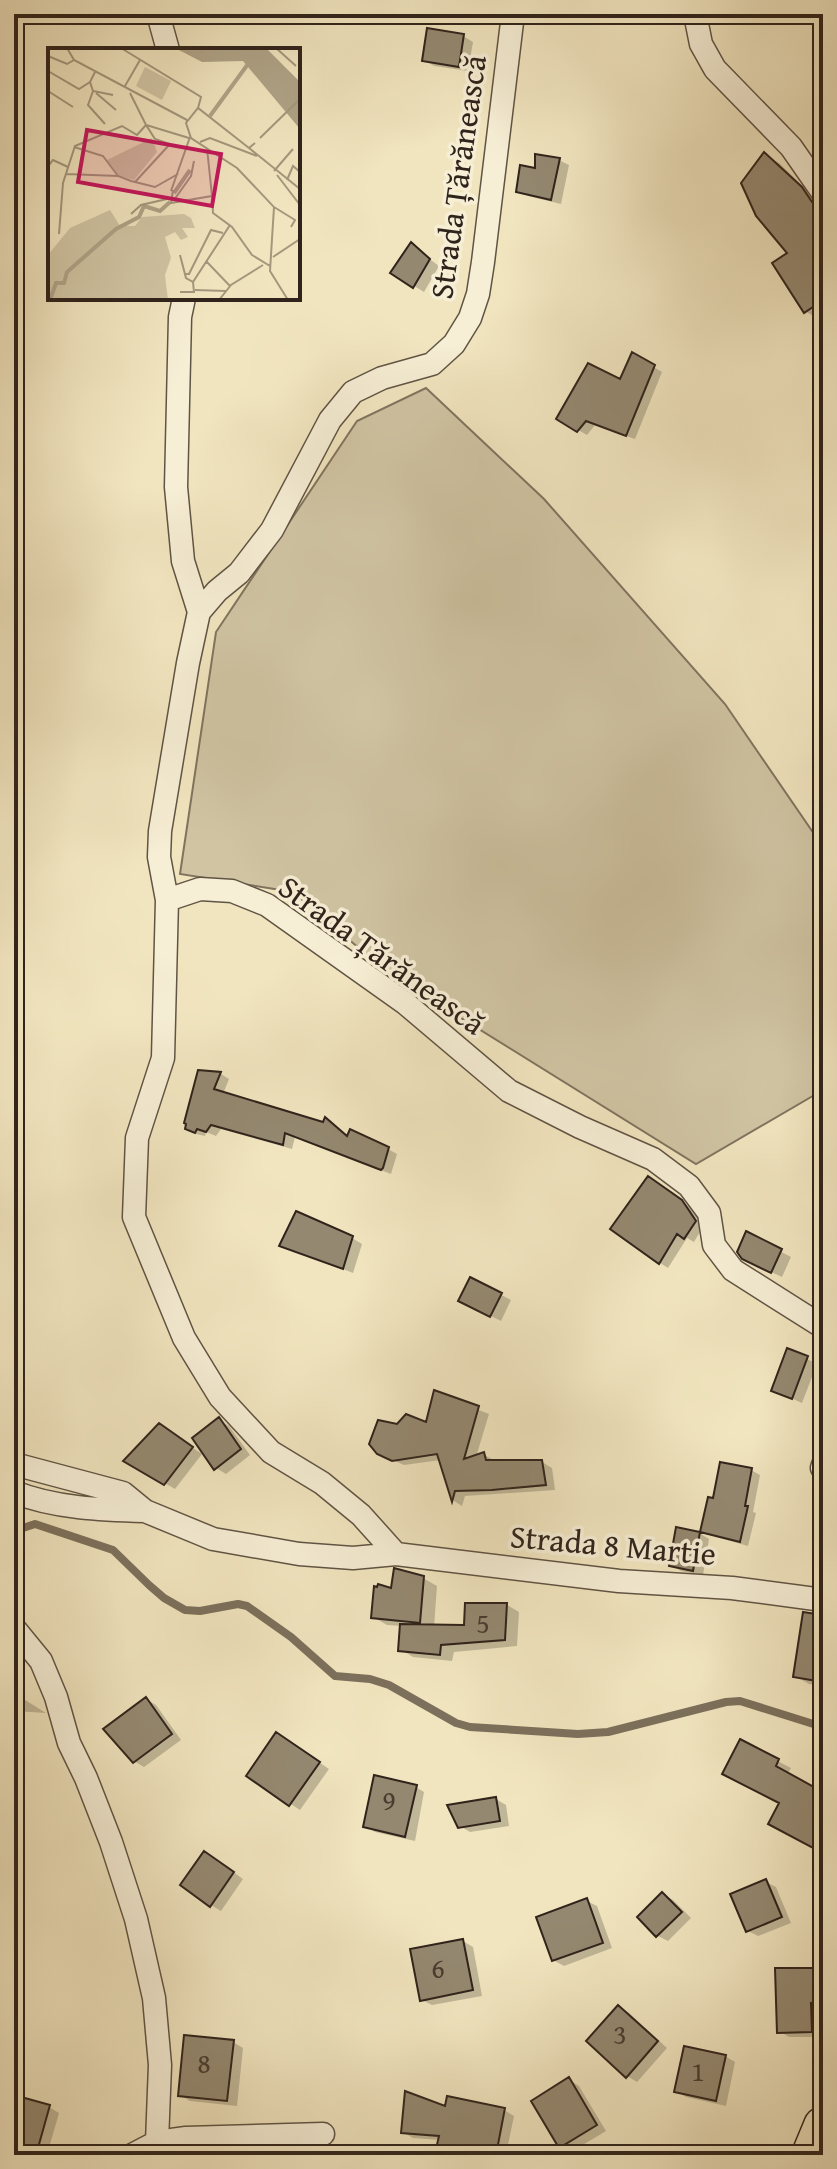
<svg xmlns="http://www.w3.org/2000/svg" width="837" height="2169" font-family="'Gentium Book Plus',serif">
<rect width="100%" height="100%" fill="#f1e5bf"/>
<filter id="stains"><feTurbulence type="fractalNoise" baseFrequency=".0025" numOctaves="4"/><feColorMatrix values="0 0 0 0 .2 0 0 0 0 .09 0 0 0 0 .02 0 0 0 .5 -.17"/></filter>
<radialGradient id="worn" r=".72"><stop offset=".6" stop-color="#630" stop-opacity="0"/><stop offset="1" stop-color="#630" stop-opacity=".3"/></radialGradient>
<path fill="#d0c4a3" stroke="#80745f" stroke-width="2" d="M426 388 544 499 725 704 823 847V1090L696 1164 387 972 293 892 180 874 216 632 357 421Z"/>
<path fill="#0003" d="M463 36 473 42 468 71 434 66 424 60Z
M764 155 779 163 823 206H820L823 211V318L820 320 805 311Z
M559 160 569 165 561 204 528 196 518 190 536 170Z
M411 245 439 266 424 292 393 273Z
M633 355 662 372 635 439 595 425 587 435 559 419 621 382Z
M200 1072 221 1074 229 1079 223 1094 324 1124 326 1120 348 1137 388 1149 397 1154 391 1174 295 1137 292 1149 221 1129 216 1136 206 1132 205 1136 196 1134 187 1128Z
M657 1183 691 1208 704 1225 694 1242 687 1238 668 1268 660 1263Z
M821 1202 823 1203V1253L812 1247Z
M747 1234 791 1257 782 1277 754 1264Z
M352 1238 362 1244 353 1273 282 1245Z
M471 1279 511 1300 501 1321 471 1306Z
M789 1350 817 1364 802 1403 773 1390Z
M435 1393 489 1414 476 1457 484 1455 494 1460 542 1462 552 1468 555 1490 465 1496 462 1506 454 1501 441 1460 404 1465 390 1459 398 1426 428 1425Z
M219 1420 229 1426 250 1455 226 1474 216 1468Z
M169 1432 202 1454 175 1489 126 1461Z
M751 1470 760 1475 753 1512 756 1513 748 1546 702 1533 709 1499 715 1500Z
M678 1530 701 1534 709 1539 703 1575 681 1571 671 1565Z
M423 1578 437 1586 434 1627H466L507 1605 519 1612 517 1646 454 1652 452 1661 413 1657 400 1649 402 1626 387 1625 373 1617 393 1590Z
M823 1617V1686L809 1684 795 1676Z
M14 1693 46 1713 14 1711Z
M146 1699 156 1705 181 1740 144 1767 134 1761Z
M287 1740 329 1769 300 1810 248 1776Z
M741 1742 791 1768 787 1775 823 1794V1852L771 1823 782 1803Z
M414 1786 424 1792 415 1841 375 1832 365 1826Z
M496 1799 506 1805 509 1826 470 1832 460 1826Z
M215 1859 243 1879 221 1911 211 1905Z
M766 1882 776 1887 791 1923 758 1936 748 1931Z
M663 1894 673 1900 691 1918 668 1941 658 1936 640 1917Z
M587 1901 597 1906 612 1948 564 1966 553 1960Z
M463 1941 473 1947 482 1996 432 2005 422 2000Z
M821 1970 823 1971 821 2037H789L779 2031Z
M619 2007 629 2013 667 2048 637 2082 627 2076Z
M233 2042 243 2048 237 2106 190 2101 180 2095Z
M725 2056 735 2062 726 2106 686 2097 676 2091Z
M569 2080 579 2086 606 2131 571 2152 561 2146Z
M14 2098 49 2107 59 2113 47 2155 14 2152Z
M446 2109 504 2110 514 2116 506 2155 448 2154 438 2148 440 2140 413 2138 403 2132Z
M708 2147 740 2152 744 2155H706Z"/>
<g fill="none" stroke-linecap="round" stroke-linejoin="round">
<path stroke="#7c705c" stroke-width="8" d="M14 1531 35 1524 113 1550 149 1585 164 1598 185 1610 200 1611 238 1604 247 1606 291 1637 335 1676 370 1679 389 1685 456 1723 470 1727 578 1734 608 1732 726 1702 740 1701 823 1727"/>
</g>
<path fill="#948870" stroke="#30231b" stroke-width="2" d="M427 28 464 34 459 67 422 61Z
M764 152 802 187 812 202 823 207V300L804 313 772 263 787 253 756 216 741 183Z
M535 154 560 158 551 200 516 192 520 165 535 168Z
M411 242 430 259 413 288 390 273Z
M632 352 655 365 626 436 586 421 577 432 556 419 588 363 620 379Z
M198 1070 221 1072 214 1089 323 1122 325 1117 347 1136 350 1129 389 1147 383 1168 381 1170 285 1133 283 1145 211 1125 206 1132 197 1129 195 1133 185 1129 186 1124 184 1123Z
M648 1176 682 1200 696 1221 684 1239 677 1234 659 1264 610 1229Z
M296 1211 353 1236 343 1269 279 1246Z
M746 1231 782 1249 771 1273 742 1259 737 1252Z
M470 1277 502 1293 490 1317 458 1301Z
M787 1348 808 1356 792 1399 771 1391Z
M434 1390 479 1406 464 1459 484 1452 486 1460H542L546 1485 492 1490 455 1491 452 1502 437 1454 392 1461 377 1454 369 1444 378 1420 397 1424 406 1414 426 1422Z
M219 1417 241 1449 214 1470 192 1438Z
M159 1423 193 1447 164 1485 123 1461Z
M720 1462 752 1468 745 1506H748L740 1542 700 1532 708 1497 713 1498Z
M676 1527 700 1532 693 1571 669 1566Z
M394 1568 424 1576 420 1623 371 1618 374 1586 377 1587 378 1584 391 1588Z
M465 1603H507L505 1640 441 1645 440 1655 398 1651 400 1624 464 1625Z
M803 1612 823 1615V1682L793 1677Z
M146 1697 172 1734 133 1763 103 1729Z
M276 1732 320 1762 289 1806 246 1776Z
M740 1739 779 1759 776 1766 823 1792V1830L813 1848 768 1824 779 1803 722 1774Z
M374 1775 417 1785 405 1837 363 1827Z
M496 1797 500 1821 458 1828 447 1805Z
M204 1851 234 1872 210 1907 180 1885Z
M766 1879 782 1917 746 1932 730 1894Z
M662 1892 682 1912 656 1937 637 1917Z
M587 1898 603 1943 552 1961 536 1917Z
M463 1939 473 1990 420 2001 410 1949Z
M775 1968H821L822 2002 811 2003 812 2032 777 2033Z
M618 2005 658 2041 626 2078 586 2041Z
M184 2035 234 2040 227 2101 178 2096Z
M684 2046 726 2055 716 2101 674 2092Z
M569 2077 597 2125 559 2148 531 2101Z
M405 2091 445 2106 447 2096 505 2108 496 2155H466L436 2149 439 2136 401 2133Z
M14 2095 50 2105 36 2155 14 2151Z"/>
<g fill="none" stroke-linecap="round" stroke-linejoin="round">
<defs>
<path id="minor" d="M158 14 168 50
M695 14 701 44 715 69 791 147 823 193
M184 298 180 317 176 487 183 561 199 612
M167 900 200 889 232 891 267 905 405 1003 509 1091 580 1127 653 1159 689 1186 709 1213 714 1245 733 1270 823 1327
M14 1464 123 1493 145 1511 213 1539 299 1554 353 1558 396 1554 619 1581 732 1588 823 1600
M822 1468 823 1465
M14 1492C54 1508 102 1510 145 1511
M396 1554 361 1515 322 1483 271 1452 220 1397 184 1338 134 1217 137 1138 163 1058 167 900 159 857 160 831 188 663 199 612 217 591 239 573 272 530 330 420 353 392 382 378 432 364 454 344 470 318 478 294 483 262 513 14
M14 1628 41 1661 56 1697 69 1743 86 1778 111 1842 136 1919 154 1998 160 2065 157 2142 132 2155
M157 2142 186 2138 323 2134"/>
<path id="trunk" d="M811 2155 823 2126"/>
</defs>
<use href="#minor" stroke="#605444" stroke-width="25"/>
<use href="#trunk" stroke="#30231b" stroke-width="41"/>
<use href="#minor" stroke="#f6eed5" stroke-width="22"/>
<use href="#trunk" stroke="#f1e5bf" stroke-width="38"/>
</g>
<g text-anchor="middle" stroke-width="7" stroke-linejoin="round" paint-order="stroke">
<g font-size="28" fill="#493c30">
<text x="483" y="1633">5</text>
<text x="389" y="1810">9</text>
<text x="438" y="1978">6</text>
<text x="620" y="2044">3</text>
<text x="204" y="2073">8</text>
<text x="698" y="2081">1</text>
</g>
<g font-size="32" fill="#30231b" stroke="#f6eed5">
<text transform="translate(458 177) rotate(-82)" y="11">Strada Țărănească</text>
<text transform="translate(382 955) rotate(36)" y="11">Strada Țărănească</text>
<text transform="translate(613 1545) rotate(5)" y="11">Strada 8 Martie</text>
</g>
</g>
<g transform="translate(48 48)">
<rect width="252" height="252" fill="#f1e5bf"/>
<path d="M97 19 123 33 114 52 88 38ZM104 90 109 104 86 132 71 128 59 112ZM62 162 72 178H87L94 169 136 166 143 170 147 180H134L140 189 133 192 127 184 117 189 123 210 117 227 120 252H0V207L22 180Z" fill="#d0c4a3"/>
<path d="M127 0H218L252 34V81L195 13 154 14Z" fill="#afa387"/>
<path fill="none" stroke="#afa387" stroke-width="4" d="M162 68 200 16M126 145 142 122M2 252 8 235H16L19 224 68 181 91 169 96 158 112 163 122 154"/>
<path fill="none" stroke="#a4977d" stroke-width="2" d="M19 0 26 12 139 72M73 0 153 49 150 60M228 0 248 18M0 8 19 16 26 12M0 23 31 41 42 34M47 24 42 34 45 43 65 47M77 38 92 12M0 43 25 59M45 43 40 57 57 76M48 45 68 62M82 45 98 77 141 90M212 90 252 51M152 94 162 90 209 108M207 95 201 100 150 60 138 75 143 90 189 120 226 159 222 223 240 252M26 99 55 108 70 128 83 133 107 139 130 126M159 100 164 148M201 100 252 141M0 118 5 112 20 119M226 123 245 101M18 126 70 128M229 127 252 157M239 132 245 118 252 124M87 134 122 96M125 142 123 155 164 148 165 165 184 179 204 207 222 218M123 143 142 89M126 152 143 128 146 113M226 159 247 172 243 179M83 166 93 157 119 151M11 186 15 135 27 98 74 78 89 87 98 77 107 91 130 99M132 207 138 230 145 234M225 209 252 191M158 213 182 238M136 226H141L163 182 175 185M147 242 178 243M132 244H146L145 234 182 177M171 252 183 237 215 217"/>
<path fill="#c2185b" fill-opacity="0.15" stroke="#c2185b" stroke-width="4" d="M39 82 173 106 164 158 30 134Z"/>
<rect width="252" height="252" fill="none" stroke="#30231b" stroke-width="4"/>
</g>
<rect width="837" height="2169" fill="none" stroke="#f1e5bf" stroke-width="48"/>
<rect x="16" y="16" width="805" height="2137" fill="none" stroke="#30231b" stroke-width="4"/>
<rect x="24" y="24" width="789" height="2121" fill="none" stroke="#30231b" stroke-width="2"/>
<rect width="100%" height="100%" filter="url(#stains)"/>
<rect width="100%" height="100%" fill="url(#worn)"/>
</svg>
